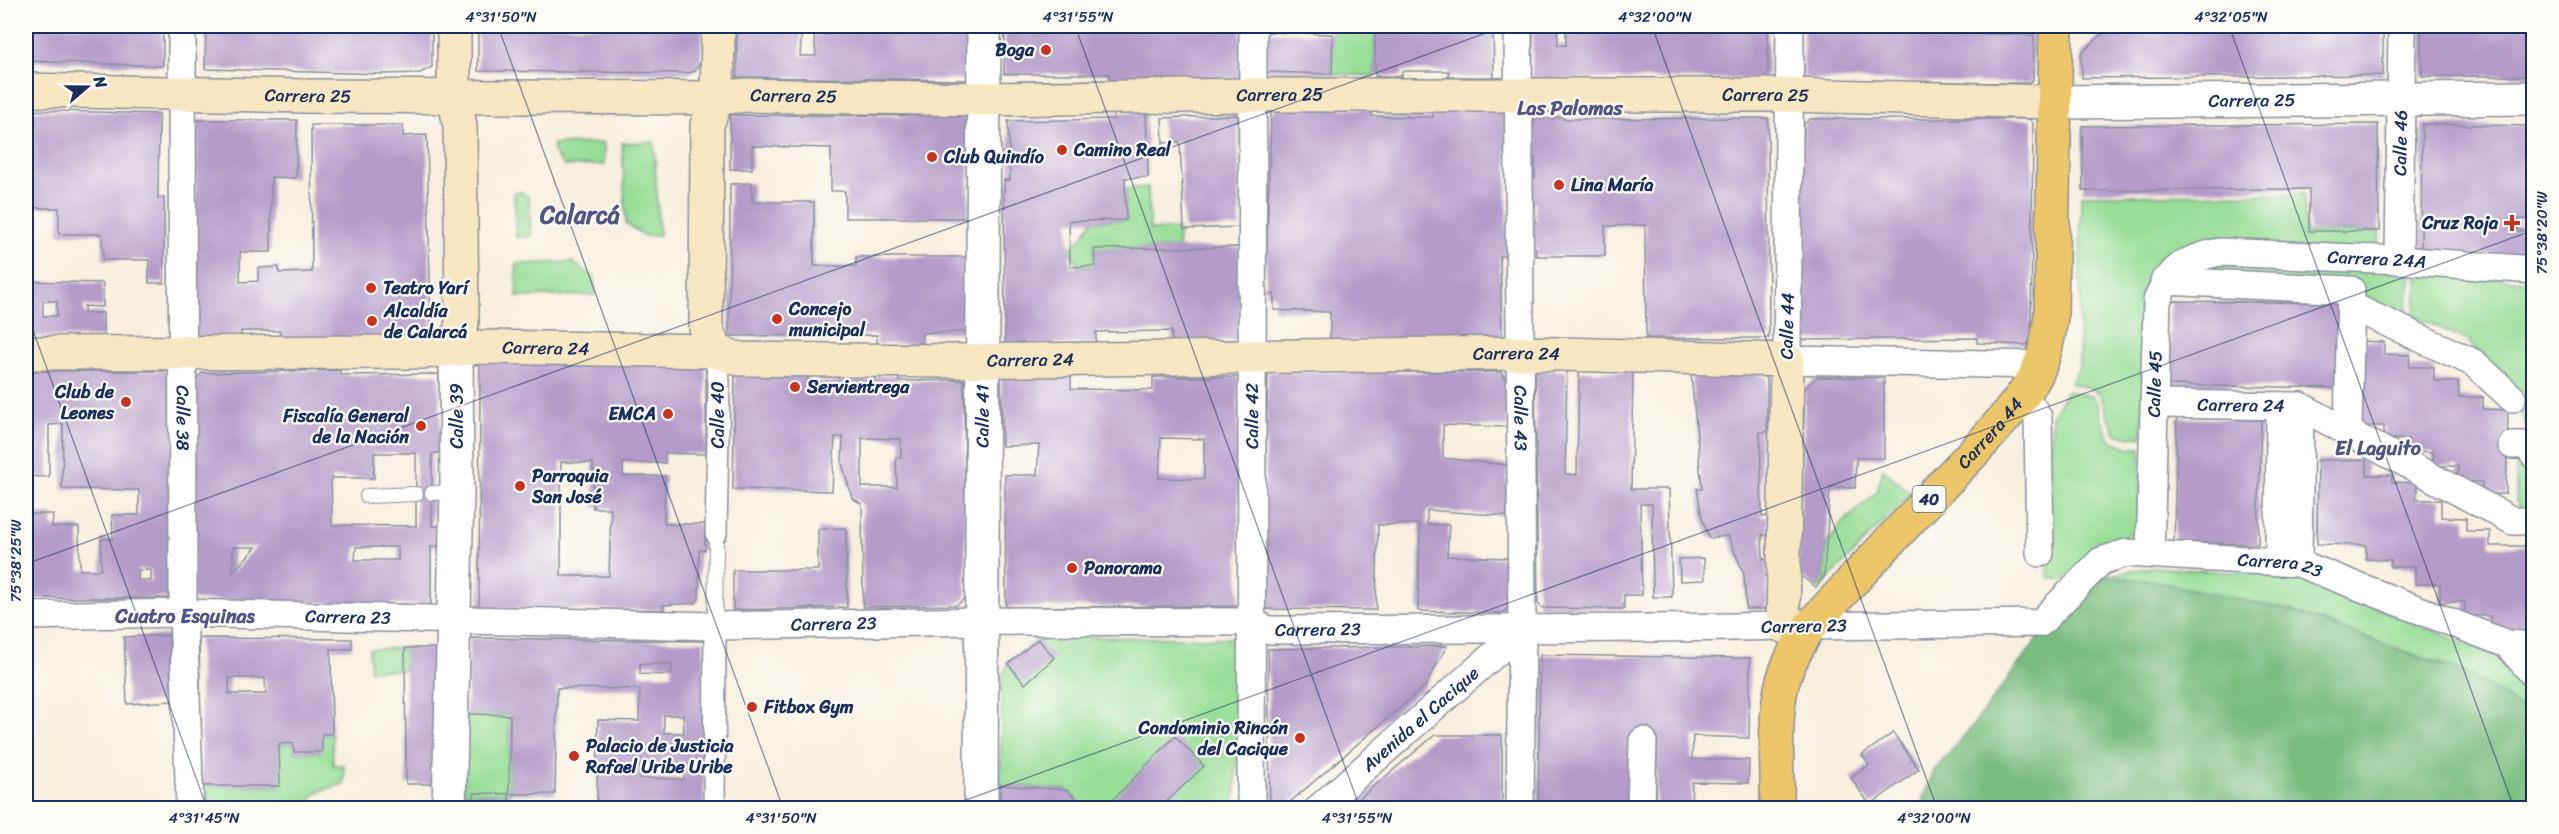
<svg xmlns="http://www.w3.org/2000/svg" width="2559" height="834" font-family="Sriracha,sans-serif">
<rect width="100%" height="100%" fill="#fdfcf7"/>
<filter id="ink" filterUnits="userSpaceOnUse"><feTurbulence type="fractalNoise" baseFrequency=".0167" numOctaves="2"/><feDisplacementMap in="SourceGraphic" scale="12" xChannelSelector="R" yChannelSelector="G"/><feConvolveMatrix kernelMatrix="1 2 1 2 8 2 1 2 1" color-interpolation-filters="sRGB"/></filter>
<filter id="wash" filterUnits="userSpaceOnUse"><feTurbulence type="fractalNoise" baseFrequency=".008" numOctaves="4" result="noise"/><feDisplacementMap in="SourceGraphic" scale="24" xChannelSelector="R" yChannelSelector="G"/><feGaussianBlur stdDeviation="1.35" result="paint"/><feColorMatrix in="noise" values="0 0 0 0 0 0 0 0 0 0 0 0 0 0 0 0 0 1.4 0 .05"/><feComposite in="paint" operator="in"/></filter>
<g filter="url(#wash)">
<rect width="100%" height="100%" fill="#f8efde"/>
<path fill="#98de97" stroke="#5a867a" stroke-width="1.5" d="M1332 26H1375V76L1332 74Z
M1949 26H2034V35L1949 33Z
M654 142 659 235 645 236 626 224 622 143Z
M604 143V165L564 166 553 152V144Z
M1148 187 1150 230 1178 229V248L1094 249 1095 266H1079L1069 249 1082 237 1092 221 1126 220 1125 189Z
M514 192H522L529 198 531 237H516Z
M2304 194 2306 233 2379 231V245L2376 248 2169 259 2154 273 2146 293 2142 437H2130L2115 433 2099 392 2071 383 2079 367 2081 195Z
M2219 261 2411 271 2406 314 2356 296 2212 271V266Z
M573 262 594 277 595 295 517 297 516 264Z
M2419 271 2533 282V444L2518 407 2521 398 2467 340 2414 316Z
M2067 391 2094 397 2109 439 2129 448H2141L2139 530 2100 547 2063 581 2048 577 2052 415Z
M2516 461 2528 462 2533 475V507L2529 510 2520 509 2516 501Z
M1883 469 1911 493 1819 589 1816 587 1824 577 1826 547 1839 526 1877 492Z
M2152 567 2297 576 2499 657 2522 682 2533 690V716L2471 675 2289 610 2153 581 2105 576Z
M1053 637 1234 638 1241 647 1235 808H1086L1067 790 1000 785 1002 676 1008 664 1038 639Z
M405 648V670H370L369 649Z
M466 714 510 715 509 794 464 793Z
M322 734H332L333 765H344V784L317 792 304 808H202V786H279V744L293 743 294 752H321Z"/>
<path fill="#7abd80" stroke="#4a766f" stroke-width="1.5" d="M2105 576 2153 581 2289 610 2471 675 2533 716V808H1923V797L1934 771 1974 724 2048 625Z"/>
<g id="blocks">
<path fill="#b49bc9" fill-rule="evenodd" d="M26 26H163V66L26 61Z
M206 26H432V67L420 73 384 74 205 69Z
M478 26H702L701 62 695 71 689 73 478 71Z
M737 26H802L800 56H816L814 35H831V28H864V26H968L967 80 737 77Z
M1005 26H1241L1242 79 1109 80V74H1004Z
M1375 26H1493L1494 77H1448L1449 71H1402V76H1375Z
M1533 26H1557L1558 45H1566V26H1768V73L1762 79H1532Z
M1803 26H1950V33L2034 35 2033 80 2028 83H2002L1804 79Z
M2111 26H2383V75L2082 78 2081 53Z
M2421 26H2534V76H2422Z
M1266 32 1333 34 1332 74 1265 72Z
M1277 108 1372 109V116L1408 117H1433L1432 109H1503L1507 114V256H1500L1502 338 1330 341V312L1274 310V294L1266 295V272L1271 113Z
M26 110 159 114 158 198H164V283H149V260H103L102 234H59V208H26Z
M1146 112 1148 177 1125 178 1126 220 1069 221 1070 267 1095 266 1094 249 1240 247V340L1172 341 1171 331 1096 332V344H1005L1004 180H1010L1008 121 1114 119 1113 113Z
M730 115 968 116 969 218H845V191H831V148L752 146V169H730Z
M1238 115 1240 227 1184 229 1180 142 1163 143 1162 118Z
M1553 117H1563V119L1768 118 1769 338H1646L1645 225 1605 226V256H1536V248H1530L1529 223H1536L1535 202H1530L1529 178H1535V157H1529V125H1534V119H1553Z
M1810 119H2030L2033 124 2031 340 2026 345 1977 343V338L1799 340 1804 124Z
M196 120H297L296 178 271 177V252H240V282L258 281V268L279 267V273L312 272 311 125H403V136L427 135 431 336 281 338 280 331H241V337L195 338Z
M2378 124 2379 231H2309V189L2083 191 2082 126Z
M2422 124 2534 126V219H2518V231H2534V255L2421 254Z
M752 183V202H814V266H856V257H969L970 332 922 333V343L877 344V335L729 336 730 184Z
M26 281 103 283V307L84 306V313H103V337H26ZM43 301H57V316H43Z
M2170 301 2343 303 2342 388 2169 385Z
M2360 341 2384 342V354L2410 355 2409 367H2434V381L2458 382 2459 397H2483V409L2508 410 2506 494H2482V482L2457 481 2458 466H2433V452L2408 451V439H2384V426H2359Z
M480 362 706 364V454L665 453V463H623V476H665L664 524H705V550H699V599L696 603 663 605 664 610 479 608ZM561 462 593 463V508H611L609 576H561Z
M340 370V375L439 374 441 452 432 454V526H439V546L431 547V605L193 600 196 379 202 373ZM374 453H416V526L332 525 331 478H374ZM233 547H256L233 572ZM356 547H398V560H355Z
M1535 370 1567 371 1565 474 1577 475 1579 371 1633 372 1631 489H1669L1672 597H1653L1652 504H1640L1642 595H1624V609L1543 608 1538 604Z
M26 371H174L173 598H26V514H53L52 527H79L80 570H101V539H113L112 515H139V490L62 489 63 424 49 425V477L26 476ZM138 570H151V581L138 580Z
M1268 372H1501L1507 381V427L1443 425V458L1507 465V516L1427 510V524L1449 525 1447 556 1508 558V607L1503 613 1418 611 1420 524 1378 525 1376 610 1266 609 1262 605Z
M1691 373 1761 375 1767 379V432H1760L1762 517 1768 516V535H1762L1763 559 1767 560V603L1764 609H1746L1744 574 1728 536 1709 538 1702 518 1697 489H1702Z
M899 375V381L964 380 966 598 956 605 863 607 862 504 852 498 842 463 843 437H835L832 491 733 489 735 376 808 377V383L875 381V376ZM862 438 901 439V457H896L897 487H862Z
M1001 375H1071V389L1153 390V377H1238L1239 606 1006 607 1005 475H1037L1039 445 1002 446ZM1161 438 1204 439V479L1159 478Z
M1817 377 1884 378V458H1856L1855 488 1830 487 1824 577 1816 587 1798 574 1805 388Z
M2177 418 2261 420 2258 544 2174 542Z
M2318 460H2367V475H2392V482L2417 483 2416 500H2441V517L2466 518V531H2490V546H2534V631L2489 630 2490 616 2465 615V602H2440V584H2415V567H2391V560L2366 559V545L2317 544Z
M846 528 847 607 733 610V570H818V529Z
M1704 558 1705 580 1680 581 1679 559Z
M169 635 172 701 127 704 124 637Z
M199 638 352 639V649H331L332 734H322V752H294L293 743 279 744 280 786H202ZM229 678H265L266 694H229Z
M470 638 704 641V808H597L598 720 639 721 640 689 557 688 555 794H509V808H474V793L509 794 510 715 466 714ZM640 664H672L671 675 640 674ZM664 715H683L684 733H664ZM639 766 684 767V779L639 778Z
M1038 639 1054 658 1025 684 1008 664Z
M1447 646 1425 686 1283 808H1270L1268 649Z
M405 648H436L434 784H406Z
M1540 655 1750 658 1749 738 1693 736 1692 759 1749 760 1748 783 1692 782 1691 808H1656L1657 736H1630L1629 808H1538Z
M1893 733 1919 769 1870 805 1851 778 1869 765 1862 755Z
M1435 735H1502V808H1348Z
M1175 736 1204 766 1160 808H1105Z
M1000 785 1067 790 1086 808H1000Z
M408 805H433V808H408Z"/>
</g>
</g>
<g filter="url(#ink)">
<use href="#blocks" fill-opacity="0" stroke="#8a8f9e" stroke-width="1.5"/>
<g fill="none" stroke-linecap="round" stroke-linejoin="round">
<defs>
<path id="service" d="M432 493 457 492
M367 496 416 494
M715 626 716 533"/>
<path id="pedestrian" d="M715 351 719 382 716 533
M714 808 715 626"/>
<g id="minor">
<path id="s1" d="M182 26 183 613 190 808"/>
<path id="s2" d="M1518 26 1522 630 1520 808"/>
<path d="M1790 26 1787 360 2039 365"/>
<path id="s3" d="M2399 260 2402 26"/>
<path d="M2164 281 2351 290 2348 431"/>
<path d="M2351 306 2474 363 2512 398"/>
<path d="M2023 393 2038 417 2040 553"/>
<path id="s4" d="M2155 404 2300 406 2513 521H2534"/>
<path d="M2512 445H2528L2534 455"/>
<path id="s5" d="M2150 554 2157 301C2170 267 2185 259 2220 252L2399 260 2534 270"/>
<path d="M2279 562 2280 406"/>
<path d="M2298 563 2300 406"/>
<path id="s6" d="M26 616 183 613 715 626 982 621 1252 622 1268 630C1440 628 1611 630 1783 626"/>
<path id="s7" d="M1810 626 2040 623 2101 561 2126 553 2298 563 2507 644 2534 646"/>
<path d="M2507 644 2534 675"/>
<path id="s8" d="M1251 808 1253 26"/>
<path id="s9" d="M1319 808 1522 630"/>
<path d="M1641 808 1643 741"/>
</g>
<g id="tertiary">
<path id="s10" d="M2054 102 2534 98"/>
<path d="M449 808 457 492 456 350"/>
<path id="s11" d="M981 808 984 26"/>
</g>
<g id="secondary">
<path d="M454 26V97L460 126 462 322 456 350"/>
<path id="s12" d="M26 90 307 96 717 98 746 95 984 99 1252 95H1790L2054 102"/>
<path d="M715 351 706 328 707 125 717 98 718 26"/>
<path id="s13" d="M26 353 421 352 483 347 715 351 739 359 951 361 1521 353 1787 360 1783 626H1810"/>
</g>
<g id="trunk">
<path id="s14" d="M1777 808C1778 768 1773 724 1782 684 1787 664 1799 644 1810 626 1856 578 1901 529 1947 480 1974 452 2013 412 2033 380 2044 360 2049 337 2051 315L2056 26"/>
</g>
</defs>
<use href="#service" stroke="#8a8f9e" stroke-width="16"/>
<use href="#pedestrian" stroke="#8a8f9e" stroke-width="24"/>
<use href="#minor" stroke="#8a8f9e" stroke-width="30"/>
<use href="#tertiary" stroke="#8a8f9e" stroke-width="36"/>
<use href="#secondary" stroke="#8a8f9e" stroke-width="36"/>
<use href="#trunk" stroke="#8a8f9e" stroke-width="36"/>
<use href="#service" stroke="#fff" stroke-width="14"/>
<use href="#pedestrian" stroke="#fff" stroke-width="21"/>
<use href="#minor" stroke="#fff" stroke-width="27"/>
<use href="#tertiary" stroke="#fff" stroke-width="33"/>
<use href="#secondary" stroke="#f7e8c3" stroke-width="33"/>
<use href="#trunk" stroke="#ecc669" stroke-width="33"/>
</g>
</g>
<path fill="none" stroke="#1b2f5e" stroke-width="1.5" stroke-opacity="0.45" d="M498 26 783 808M1075 26 1360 808M1652 26 1937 808M2229 26 2514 808M26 311 207 808M26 564 1505 26M944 808 2534 230"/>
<g fill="#c8321e" stroke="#fdfcf7" stroke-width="2">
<circle cx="1046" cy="50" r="6"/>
<circle cx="1062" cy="150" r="6"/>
<circle cx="932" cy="157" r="6"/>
<circle cx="1559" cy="185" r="6"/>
<path d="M2509 214h6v6h6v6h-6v6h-6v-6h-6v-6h6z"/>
<circle cx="371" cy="288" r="6"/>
<circle cx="777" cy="319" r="6"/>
<circle cx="372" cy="321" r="6"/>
<circle cx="795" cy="387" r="6"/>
<circle cx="126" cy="402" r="6"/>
<circle cx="668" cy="414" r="6"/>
<circle cx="421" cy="426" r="6"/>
<circle cx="520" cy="486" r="6"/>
<circle cx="1072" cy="568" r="6"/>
<circle cx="752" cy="707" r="6"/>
<circle cx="1300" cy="738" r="6"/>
<circle cx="574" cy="756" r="6"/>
</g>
<g text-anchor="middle" stroke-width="4.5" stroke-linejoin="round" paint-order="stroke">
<rect fill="#fdfcf7" stroke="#5f6c8c" stroke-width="1.5" x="1912.5" y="486" width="33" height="26" rx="4.5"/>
<g font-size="16" font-weight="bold" fill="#1b2f5e">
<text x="1929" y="505">40</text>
</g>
<g font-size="18" font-weight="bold" fill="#1b2f5e" stroke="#fdfcf7" text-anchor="start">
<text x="1034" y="56" text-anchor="end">Boga</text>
<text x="1074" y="156">Camino Real</text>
<text x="944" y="163">Club Quindío</text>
<text x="1571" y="191">Lina María</text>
<text x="2498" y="229" text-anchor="end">Cruz Roja</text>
<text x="383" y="294">Teatro Yarí</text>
<text x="789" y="315">Concejo<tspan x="789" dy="21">municipal</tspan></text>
<text x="384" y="317">Alcaldía<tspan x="384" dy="21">de Calarcá</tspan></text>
<text x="807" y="393">Servientrega</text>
<text x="114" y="398" text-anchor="end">Club de<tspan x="114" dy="21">Leones</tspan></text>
<text x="656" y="420" text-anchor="end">EMCA</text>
<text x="409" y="422" text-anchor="end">Fiscalía General<tspan x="409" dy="21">de la Nación</tspan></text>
<text x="532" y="482">Parroquia<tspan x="532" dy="21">San José</tspan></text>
<text x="1084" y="574">Panorama</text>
<text x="764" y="713">Fitbox Gym</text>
<text x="1288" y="734" text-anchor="end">Condominio Rincón<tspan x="1288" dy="21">del Cacique</tspan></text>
<text x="586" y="752">Palacio de Justicia<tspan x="586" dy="21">Rafael Uribe Uribe</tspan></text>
</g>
<g font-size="18" fill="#1b2f5e" stroke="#fdfcf7">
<text dy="6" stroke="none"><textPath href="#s12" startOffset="1254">Carrera 25</textPath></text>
<text dy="6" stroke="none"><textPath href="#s12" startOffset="1740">Carrera 25</textPath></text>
<text dy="6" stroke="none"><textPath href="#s12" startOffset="282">Carrera 25</textPath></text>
<text dy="6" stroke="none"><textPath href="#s12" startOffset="768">Carrera 25</textPath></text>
<text dy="6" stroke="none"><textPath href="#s10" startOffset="198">Carrera 25</textPath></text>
<text dy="6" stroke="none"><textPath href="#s3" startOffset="117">Calle 46</textPath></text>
<text dy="6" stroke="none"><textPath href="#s5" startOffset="495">Carrera 24A</textPath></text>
<text transform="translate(1787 326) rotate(-89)" y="6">Calle 44</text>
<text dy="6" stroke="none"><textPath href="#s13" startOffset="520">Carrera 24</textPath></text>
<text dy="6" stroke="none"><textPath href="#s13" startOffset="1492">Carrera 24</textPath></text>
<text dy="6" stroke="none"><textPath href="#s13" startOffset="1006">Carrera 24</textPath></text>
<text dy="6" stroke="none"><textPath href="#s5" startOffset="170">Calle 45</textPath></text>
<text dy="6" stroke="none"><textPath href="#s4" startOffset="86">Carrera 24</textPath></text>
<text transform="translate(718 415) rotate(-90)" y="6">Calle 40</text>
<text transform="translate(457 416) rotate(-90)" y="6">Calle 39</text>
<text dy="6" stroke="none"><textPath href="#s1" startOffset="392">Calle 38</textPath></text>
<text dy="6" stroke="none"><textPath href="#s11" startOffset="392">Calle 41</textPath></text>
<text dy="6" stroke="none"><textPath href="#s8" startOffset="392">Calle 42</textPath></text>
<text dy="6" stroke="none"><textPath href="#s2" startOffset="392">Calle 43</textPath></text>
<text dy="6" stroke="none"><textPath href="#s14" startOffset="453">Carrera 44</textPath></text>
<text dy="6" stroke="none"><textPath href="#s7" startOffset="498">Carrera 23</textPath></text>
<text dy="6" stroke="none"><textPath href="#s6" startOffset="322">Carrera 23</textPath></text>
<text dy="6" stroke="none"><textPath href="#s6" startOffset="808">Carrera 23</textPath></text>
<text transform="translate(1804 626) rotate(-1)" y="6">Carrera 23</text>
<text dy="6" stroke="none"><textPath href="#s6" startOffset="1294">Carrera 23</textPath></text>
<text dy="6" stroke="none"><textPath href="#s9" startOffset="135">Avenida el Cacique</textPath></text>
</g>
<g font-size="20" font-weight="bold" fill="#515583" stroke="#fdfcf7">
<text x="1570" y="115">Las Palomas</text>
<text x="2378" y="455">El Laguito</text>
<text x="185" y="623">Cuatro Esquinas</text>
</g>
<g font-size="24" font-weight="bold" fill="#515583" stroke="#fdfcf7">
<text x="580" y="223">Calarcá</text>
</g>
</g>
<rect width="2559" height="834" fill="none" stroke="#fdfcf7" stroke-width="66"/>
<g transform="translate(87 87) rotate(70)" stroke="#fdfcf7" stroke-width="4.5" paint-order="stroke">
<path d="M0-4.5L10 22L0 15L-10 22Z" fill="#1b2f5e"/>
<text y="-9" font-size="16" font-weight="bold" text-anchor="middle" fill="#1b2f5e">N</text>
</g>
<rect x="33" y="33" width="2493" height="768" fill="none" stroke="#1b2f5e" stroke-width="2"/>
<g font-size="15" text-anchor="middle" fill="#1b2f5e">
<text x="501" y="22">4°31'50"N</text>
<text x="1078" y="22">4°31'55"N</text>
<text x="1655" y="22">4°32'00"N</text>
<text x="2231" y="22">4°32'05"N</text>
<text transform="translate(2542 233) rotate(-90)" y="5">75°38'20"W</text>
<text transform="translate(16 561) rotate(-90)" y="5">75°38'25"W</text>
<text x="204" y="823">4°31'45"N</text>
<text x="781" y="823">4°31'50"N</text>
<text x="1357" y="823">4°31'55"N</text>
<text x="1934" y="823">4°32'00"N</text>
</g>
</svg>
